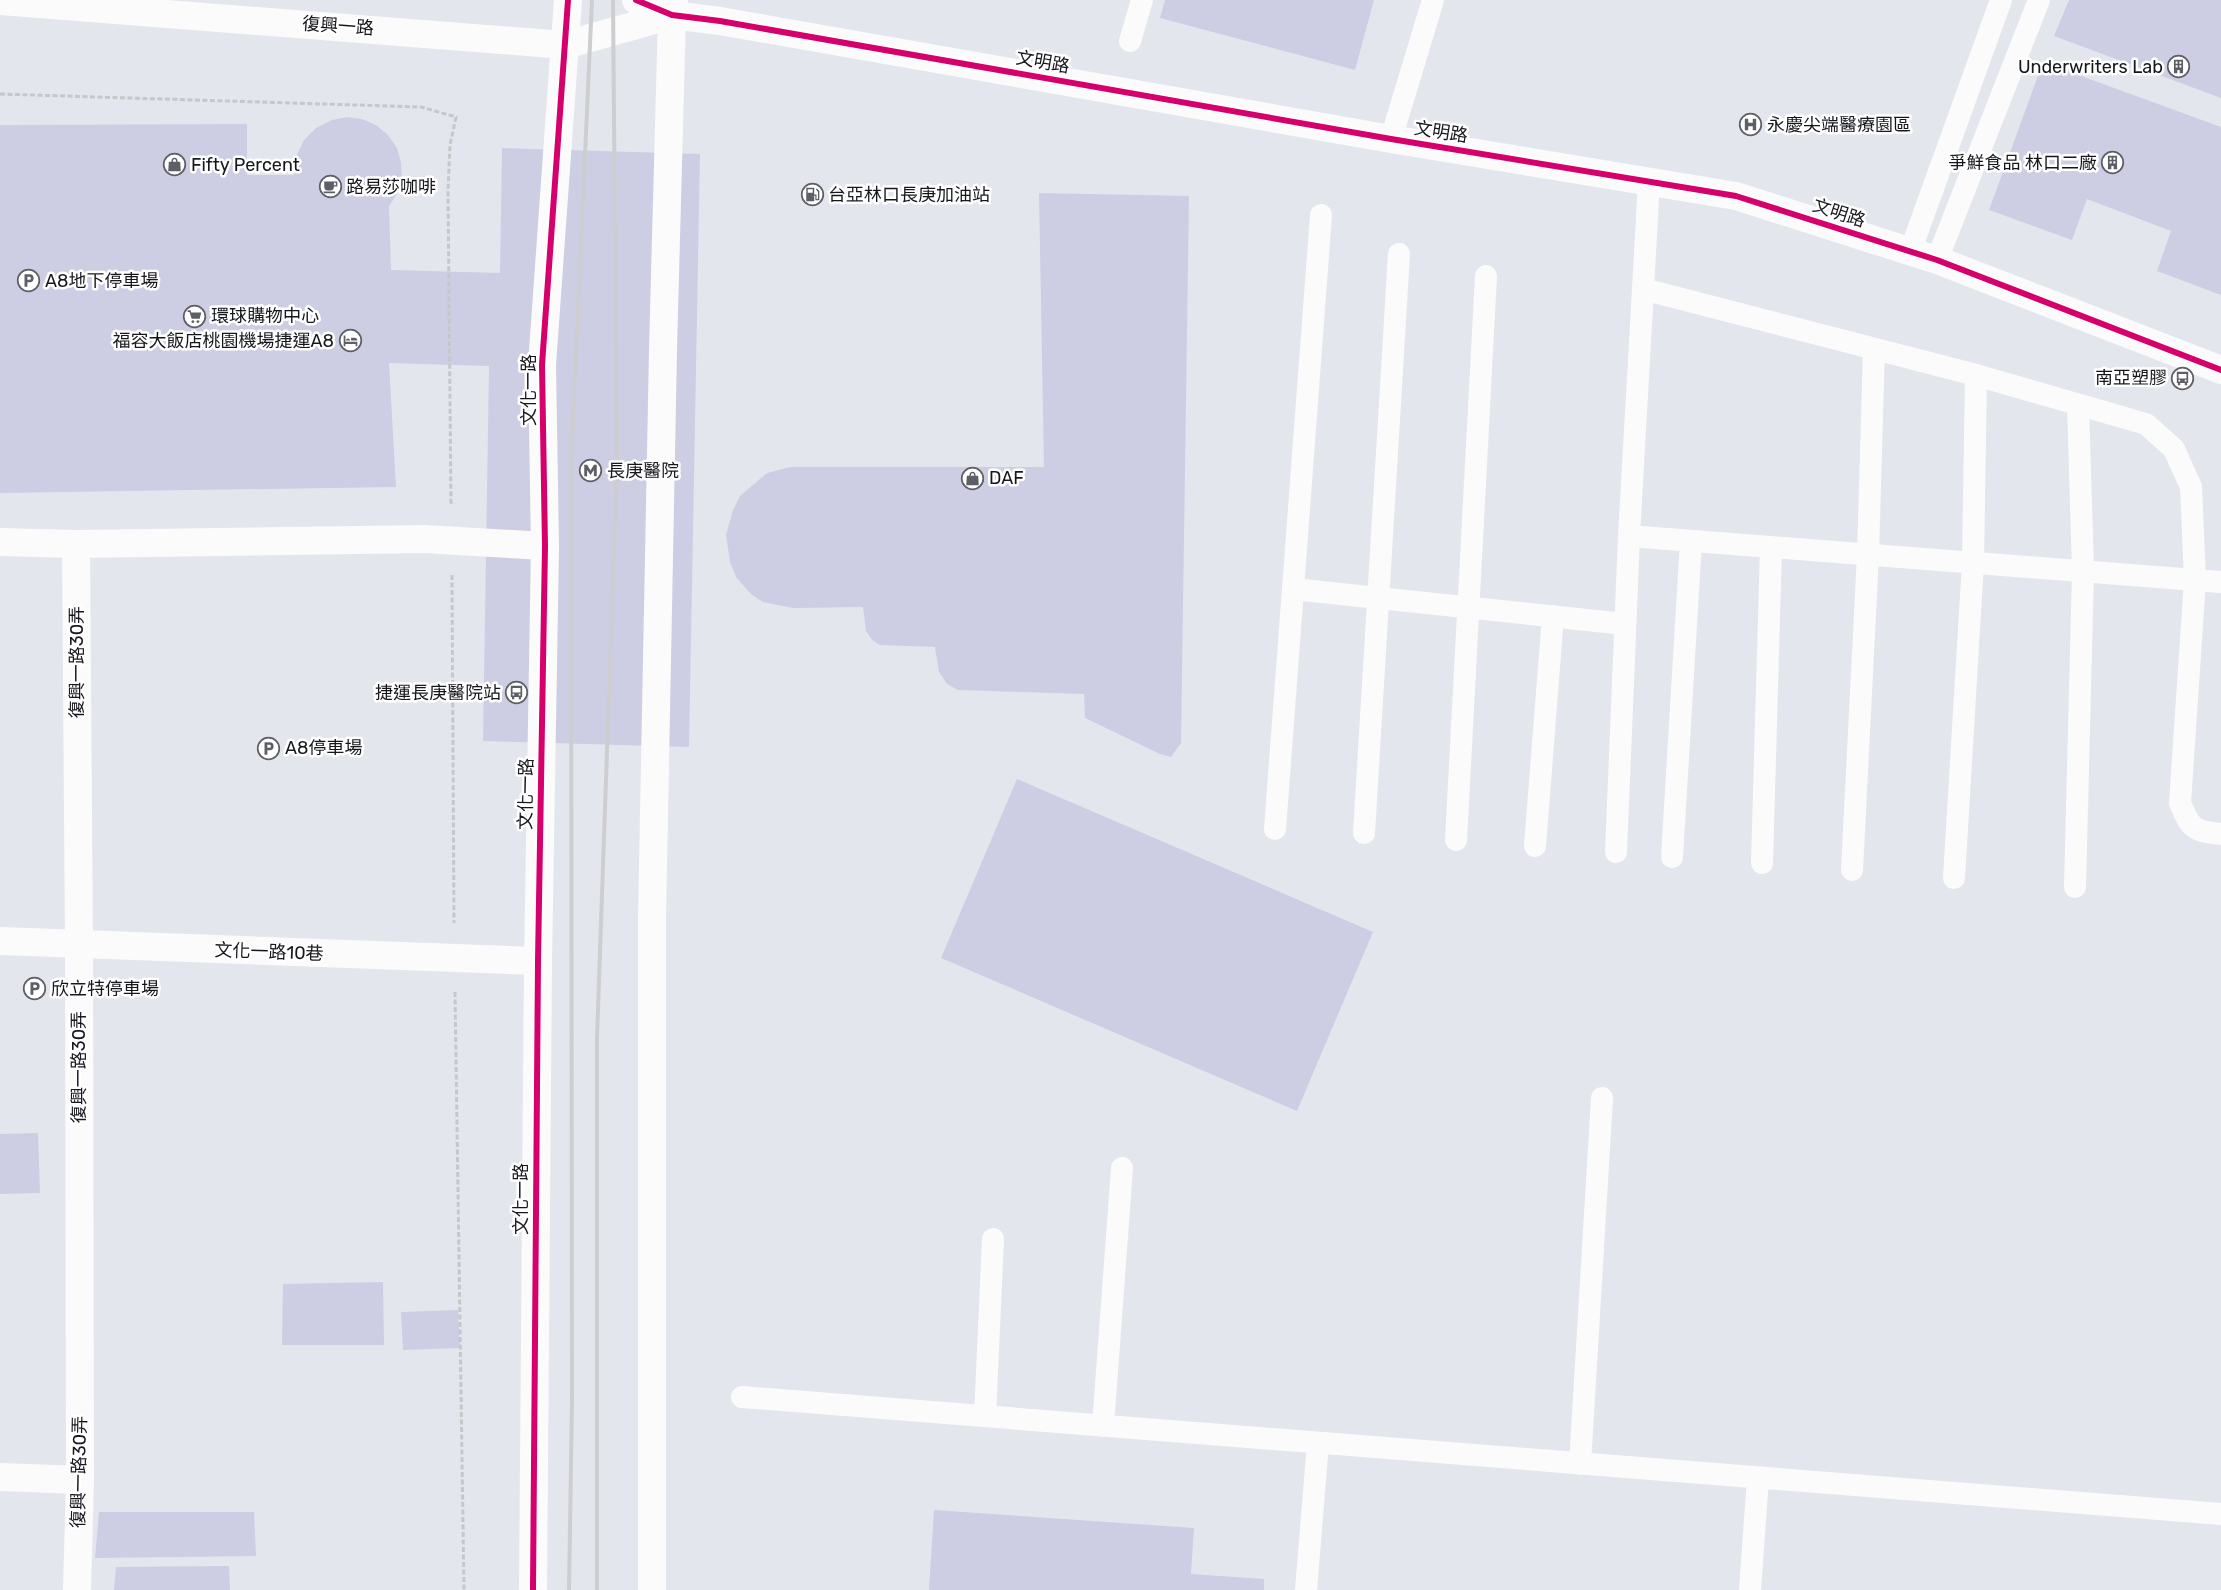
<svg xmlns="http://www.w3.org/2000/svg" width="2221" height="1590" font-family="Rubik,'Noto Sans TC',sans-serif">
<rect width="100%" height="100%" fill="#e4e6ee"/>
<path fill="#cdcee3" d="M1165 0H1374L1355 70 1160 18Z
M2069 0H2221V98L2054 36Z
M2043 62 2221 127V295L2157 271 2171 231 2087 199 2072 240 1989 210Z
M347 117 362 119 376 125 388 135 397 148 401 163 402 178 397 194 389 206 391 270 500 273 502 148 700 154 689 747 483 741 489 366 389 363 396 487 0 493V125L247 124V175H294L296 157 304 140 316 128 332 120Z
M1039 193 1189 196 1181 743 1171 757 1160 754 1085 718 1084 694 958 690 947 684 939 672 935 647 880 645 872 640 866 631 863 607 793 608 763 602 751 594 736 577 730 562 726 535 733 510 740 496 767 473 790 467H1044Z
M1017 779 1373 932 1297 1111 941 958Z
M38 1133 40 1193 0 1194V1134Z
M383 1282 384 1345H282L283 1284Z
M458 1310 460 1348 403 1350 401 1312Z
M934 1510 1194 1528 1191 1574 1264 1579V1590H929Z
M99 1512H254L256 1556 95 1558Z
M229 1566 230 1590H114L116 1567Z"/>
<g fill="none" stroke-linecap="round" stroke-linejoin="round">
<path stroke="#c7c7c9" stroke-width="3" stroke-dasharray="5 2.5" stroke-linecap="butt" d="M0 94 421 107 456 117 450 145 448 191 451 506
M452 575 454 923
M455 992 464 1590"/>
<path stroke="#fbfbfc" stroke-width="22" d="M1130 41 1142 0
M1391 139 1433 0
M1910 252 2001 0
M1937 260 2039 0
M1643 289 1649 181
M1629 536 2221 582
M1293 589 1625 624
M1275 829 1321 215
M1364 833 1399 254
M1456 840 1486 276
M1535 846 1553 616
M1616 852 1629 536 1643 289 1976 375 2146 424 2174 449 2191 487 2195 580 2180 803C2191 829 2193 831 2221 834
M1672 857 1691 541
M1762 863 1771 547
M1852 870 1868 555 1874 349
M1954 878 1973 563 1976 375
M2075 887 2083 571 2078 405
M742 1397 2221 1514
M985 1416 993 1239
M1103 1426 1122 1168
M1580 1464 1602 1098
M1306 1590 1318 1443
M1750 1590 1758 1478"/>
<path stroke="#fbfbfc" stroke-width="28" d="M0 542 76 544 424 539 545 546
M76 544 79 946 80 1480 77 1590
M0 941 538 961
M0 1477 80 1480"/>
<path stroke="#fbfbfc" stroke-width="28" d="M636 0 672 15 720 21 1391 139 1736 196 1937 260 2221 370
M533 1590 538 961 545 546 542 365 568 0
M652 1590V918L663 350 672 15"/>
<path stroke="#fbfbfc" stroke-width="28" d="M0 1 565 45 672 15 674 0"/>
<path stroke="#ceced1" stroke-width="4" d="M569 1590 572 1402 571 465 592 0
M597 1590V1038L617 464 613 0"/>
<defs>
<path id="cycleway" d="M636 0 672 15 720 21 1391 139 1736 196 1937 260 2221 370
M533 1590 538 961 545 546 542 365 568 0"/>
</defs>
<use href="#cycleway" stroke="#fff" stroke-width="9"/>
<use href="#cycleway" stroke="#d6006c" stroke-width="6"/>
</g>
<defs>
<symbol id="building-ring" viewBox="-11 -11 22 22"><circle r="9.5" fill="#fff" stroke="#5e5f66" stroke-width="1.5"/><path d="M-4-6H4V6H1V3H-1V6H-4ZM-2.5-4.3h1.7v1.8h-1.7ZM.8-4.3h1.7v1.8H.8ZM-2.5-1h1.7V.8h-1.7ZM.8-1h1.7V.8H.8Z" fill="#5e5f66"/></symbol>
<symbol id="hospital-ring" viewBox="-11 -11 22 22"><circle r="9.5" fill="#fff" stroke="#5e5f66" stroke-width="1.5"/><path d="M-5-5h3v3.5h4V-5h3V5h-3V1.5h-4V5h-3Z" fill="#5e5f66"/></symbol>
<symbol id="shop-ring" viewBox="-11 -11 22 22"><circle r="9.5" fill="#fff" stroke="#5e5f66" stroke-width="1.5"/><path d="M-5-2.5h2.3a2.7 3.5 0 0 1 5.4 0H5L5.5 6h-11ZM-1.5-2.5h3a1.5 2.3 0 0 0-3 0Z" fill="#5e5f66"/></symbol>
<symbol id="cafe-ring" viewBox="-11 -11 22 22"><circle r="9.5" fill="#fff" stroke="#5e5f66" stroke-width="1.5"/><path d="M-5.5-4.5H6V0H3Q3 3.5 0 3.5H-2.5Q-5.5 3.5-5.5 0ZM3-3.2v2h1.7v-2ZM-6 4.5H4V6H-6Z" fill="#5e5f66"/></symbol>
<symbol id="fuel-ring" viewBox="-11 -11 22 22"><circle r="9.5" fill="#fff" stroke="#5e5f66" stroke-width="1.5"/><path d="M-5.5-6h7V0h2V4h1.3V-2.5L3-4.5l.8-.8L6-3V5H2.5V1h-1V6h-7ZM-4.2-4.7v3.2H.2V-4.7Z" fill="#5e5f66"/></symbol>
<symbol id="parking-ring" viewBox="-11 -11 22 22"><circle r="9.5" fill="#fff" stroke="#5e5f66" stroke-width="1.5"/><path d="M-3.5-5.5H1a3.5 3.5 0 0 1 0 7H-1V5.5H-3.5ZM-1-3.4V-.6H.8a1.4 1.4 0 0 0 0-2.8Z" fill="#5e5f66"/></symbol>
<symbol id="supermarket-ring" viewBox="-11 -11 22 22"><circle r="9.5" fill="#fff" stroke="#5e5f66" stroke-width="1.5"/><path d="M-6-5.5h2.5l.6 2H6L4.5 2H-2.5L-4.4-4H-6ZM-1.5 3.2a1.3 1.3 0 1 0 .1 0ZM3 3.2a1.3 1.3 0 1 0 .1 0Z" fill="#5e5f66"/></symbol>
<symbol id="hotel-ring" viewBox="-11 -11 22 22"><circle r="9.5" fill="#fff" stroke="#5e5f66" stroke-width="1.5"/><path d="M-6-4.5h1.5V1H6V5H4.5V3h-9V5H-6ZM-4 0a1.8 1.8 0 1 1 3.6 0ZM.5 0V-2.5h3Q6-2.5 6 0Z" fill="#5e5f66"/></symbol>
<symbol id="bus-ring" viewBox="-11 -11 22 22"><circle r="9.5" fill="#fff" stroke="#5e5f66" stroke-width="1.5"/><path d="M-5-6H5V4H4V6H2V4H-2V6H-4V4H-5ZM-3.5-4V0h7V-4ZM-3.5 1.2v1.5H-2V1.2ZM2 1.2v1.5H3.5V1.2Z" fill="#5e5f66"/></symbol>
<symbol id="metro-ring" viewBox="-11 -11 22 22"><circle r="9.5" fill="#fff" stroke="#5e5f66" stroke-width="1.5"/><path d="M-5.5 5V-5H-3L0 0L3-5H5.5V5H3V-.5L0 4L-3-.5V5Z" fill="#5e5f66"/></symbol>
</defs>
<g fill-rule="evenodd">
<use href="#building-ring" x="2166" y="54" width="25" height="25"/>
<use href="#hospital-ring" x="1738" y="112" width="25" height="25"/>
<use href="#building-ring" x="2100" y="150" width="25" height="25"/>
<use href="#shop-ring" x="162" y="152" width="25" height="25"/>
<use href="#cafe-ring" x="318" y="174" width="25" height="25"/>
<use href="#fuel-ring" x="800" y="182" width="25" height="25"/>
<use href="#parking-ring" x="16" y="268" width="25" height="25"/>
<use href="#supermarket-ring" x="182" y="304" width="25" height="25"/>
<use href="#hotel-ring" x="338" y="328" width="25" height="25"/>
<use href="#bus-ring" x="2170" y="366" width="25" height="25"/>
<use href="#metro-ring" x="578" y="458" width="25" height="25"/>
<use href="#shop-ring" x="960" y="466" width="25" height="25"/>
<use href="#bus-ring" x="504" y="680" width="25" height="25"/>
<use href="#parking-ring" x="256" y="736" width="25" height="25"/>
<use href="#parking-ring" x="22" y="976" width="25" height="25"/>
</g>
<g text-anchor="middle" stroke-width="5" stroke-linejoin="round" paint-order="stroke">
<g font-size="18" fill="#16171c" stroke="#fff">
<text transform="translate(338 26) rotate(4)" y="6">復興一路</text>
<text transform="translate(1043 62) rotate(10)" y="6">文明路</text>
<text transform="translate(1441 132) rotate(9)" y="6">文明路</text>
<text transform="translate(1839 213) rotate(18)" y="6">文明路</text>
<text transform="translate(529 390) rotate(-90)" y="6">文化一路</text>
<text transform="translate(77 662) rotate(-90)" y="6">復興一路30弄</text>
<text transform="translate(526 794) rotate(-89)" y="6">文化一路</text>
<text transform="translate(269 952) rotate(2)" y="6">文化一路10巷</text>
<text transform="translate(79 1067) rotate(-90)" y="6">復興一路30弄</text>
<text transform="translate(521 1199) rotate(-90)" y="6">文化一路</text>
<text transform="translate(79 1472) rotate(-89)" y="6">復興一路30弄</text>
</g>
<g font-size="18" fill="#16171c" stroke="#fff" text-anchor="start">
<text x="2163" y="73" text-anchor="end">Underwriters Lab</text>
<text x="1767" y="131">永慶尖端醫療園區</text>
<text x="2097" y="169" text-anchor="end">爭鮮食品 林口二廠</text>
<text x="191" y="171">Fifty Percent</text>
<text x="346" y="193">路易莎咖啡</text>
<text x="828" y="201">台亞林口長庚加油站</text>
<text x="45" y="287">A8地下停車場</text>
<text x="211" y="322">環球購物中心</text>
<text x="334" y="347" text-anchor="end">福容大飯店桃園機場捷運A8</text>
<text x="2167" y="384" text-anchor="end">南亞塑膠</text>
<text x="607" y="477">長庚醫院</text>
<text x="989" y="484">DAF</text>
<text x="501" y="699" text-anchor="end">捷運長庚醫院站</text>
<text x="285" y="754">A8停車場</text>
<text x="51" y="995">欣立特停車場</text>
</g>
</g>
</svg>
